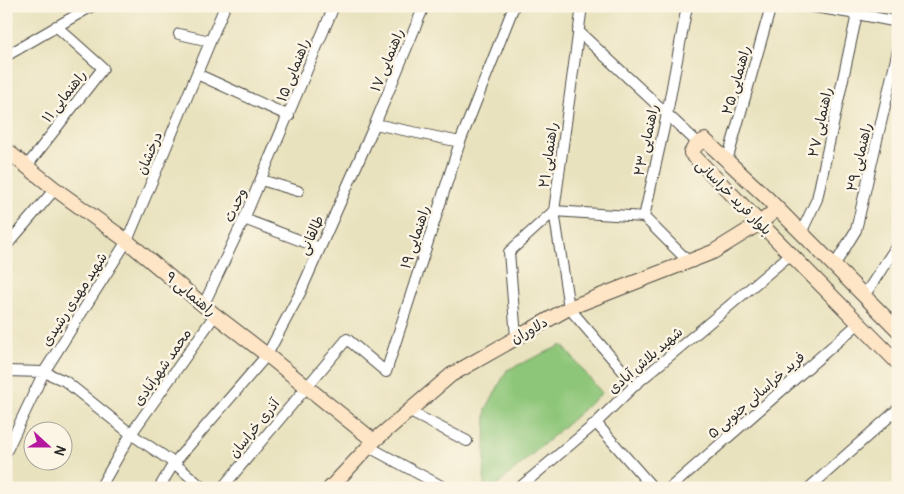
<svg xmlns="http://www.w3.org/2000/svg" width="904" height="494" font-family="Pangolin,'Playpen Sans Arabic',sans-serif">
<rect width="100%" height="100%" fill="#fcf5e5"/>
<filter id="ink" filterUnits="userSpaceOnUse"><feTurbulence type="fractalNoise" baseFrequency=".02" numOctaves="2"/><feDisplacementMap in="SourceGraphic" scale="10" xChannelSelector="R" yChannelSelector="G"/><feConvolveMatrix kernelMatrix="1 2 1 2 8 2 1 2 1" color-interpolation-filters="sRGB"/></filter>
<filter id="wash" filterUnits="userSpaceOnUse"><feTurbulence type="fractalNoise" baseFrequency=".0096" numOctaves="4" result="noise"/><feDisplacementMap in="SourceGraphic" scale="20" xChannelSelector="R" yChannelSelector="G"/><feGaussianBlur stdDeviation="1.12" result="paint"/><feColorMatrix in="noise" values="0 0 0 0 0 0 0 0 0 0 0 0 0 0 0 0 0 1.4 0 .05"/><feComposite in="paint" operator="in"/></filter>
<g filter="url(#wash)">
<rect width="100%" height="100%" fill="#e9e2be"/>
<path fill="#8ec679" stroke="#5c7852" d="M562 345 602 393 494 488H484L486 409 507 370Z"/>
</g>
<g filter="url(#ink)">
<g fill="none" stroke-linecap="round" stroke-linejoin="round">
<defs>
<path id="street" d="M582 6 554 211 569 308 635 385
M808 6 857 14 898 22
M578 31 698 143
M179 34 210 41
M6 56 92 6
M197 74 289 116
M375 124 460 142
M727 161 771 6
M26 167 103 68 56 26
M261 180 298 191
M644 217 667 114 687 6
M644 217 689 262
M244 219 320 248
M801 233 817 199 857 14
M6 246 55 189
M834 266 856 230 898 50
M864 296 898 244
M204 304 244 219 334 6
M516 337 509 252 554 211 644 217
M6 371 44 372 65 381 131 434 174 463 203 488
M408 411 467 441
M596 423 653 488
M369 447 445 488
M6 452 44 372 127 241 225 6
M100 488 131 434 215 315
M159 488 174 463 267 355 300 293 320 248 375 124 424 6
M222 488 347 339 386 372 460 142 514 6
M519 488 596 423 635 385 791 254
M670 488 859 323
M809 488 898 409"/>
<path id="secondary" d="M6 150 55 189 127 241 215 315 267 355 374 441
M898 330 766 197 705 140C698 143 694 146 691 153L898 363
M330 488 374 441 451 375 569 308 713 252 760 223 777 209"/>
</defs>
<use href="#street" stroke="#484641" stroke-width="12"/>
<use href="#secondary" stroke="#484641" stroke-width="16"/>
<use href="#street" stroke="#fff" stroke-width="10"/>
<use href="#secondary" stroke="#fde5c5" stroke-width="14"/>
</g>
</g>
<g text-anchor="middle" stroke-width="5" stroke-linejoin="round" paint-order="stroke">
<g font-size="14" fill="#2b2b2b" stroke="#fcf5e5">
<text transform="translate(387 60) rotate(-68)" y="5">راهنمایی ۱۷</text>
<text transform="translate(293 70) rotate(-68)" y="5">راهنمایی ۱۵</text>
<text transform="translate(736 80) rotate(-74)" y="5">راهنمایی ۲۵</text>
<text transform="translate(64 96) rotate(-52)" y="5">راهنمایی ۱۱</text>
<text transform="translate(820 122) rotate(-78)" y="5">راهنمایی ۲۷</text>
<text transform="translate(646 140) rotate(-78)" y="5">راهنمایی ۲۳</text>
<text transform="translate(149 153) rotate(-67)" y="5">درخشان</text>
<text transform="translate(548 155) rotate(-82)" y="5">راهنمایی ۲۱</text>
<text transform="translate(859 157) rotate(-77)" y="5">راهنمایی ۲۹</text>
<text transform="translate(734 197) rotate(45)" y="5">بلوار فرید خراسانی</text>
<text transform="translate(235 205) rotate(-66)" y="5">وحدت</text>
<text transform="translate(311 235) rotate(-66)" y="5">طالقانی</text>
<text transform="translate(415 237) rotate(-72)" y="5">راهنمایی ۱۹</text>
<text transform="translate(191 294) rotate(40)" y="5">راهنمایی ۹</text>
<text transform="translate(74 299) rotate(-57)" y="5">شهید مهدی رشیدی</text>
<text transform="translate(529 330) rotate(-29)" y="5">دلاوران</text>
<text transform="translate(645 360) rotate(-41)" y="5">شهید بلاش آبادی</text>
<text transform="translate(162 367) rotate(-55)" y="5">محمد شهرآبادی</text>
<text transform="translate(756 395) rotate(-41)" y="5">فرید خراسانی جنوبی ۵</text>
<text transform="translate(254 428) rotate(-51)" y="5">آذری خراسان</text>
</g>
</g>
<rect width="904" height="494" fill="none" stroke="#fcf5e5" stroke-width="25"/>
<g transform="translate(48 446) rotate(111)"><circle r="24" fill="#fcf5e5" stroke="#a8a49b"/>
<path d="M0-4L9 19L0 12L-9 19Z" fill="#b5179e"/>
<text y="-8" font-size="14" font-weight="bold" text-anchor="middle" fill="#2b2b2b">N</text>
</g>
</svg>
